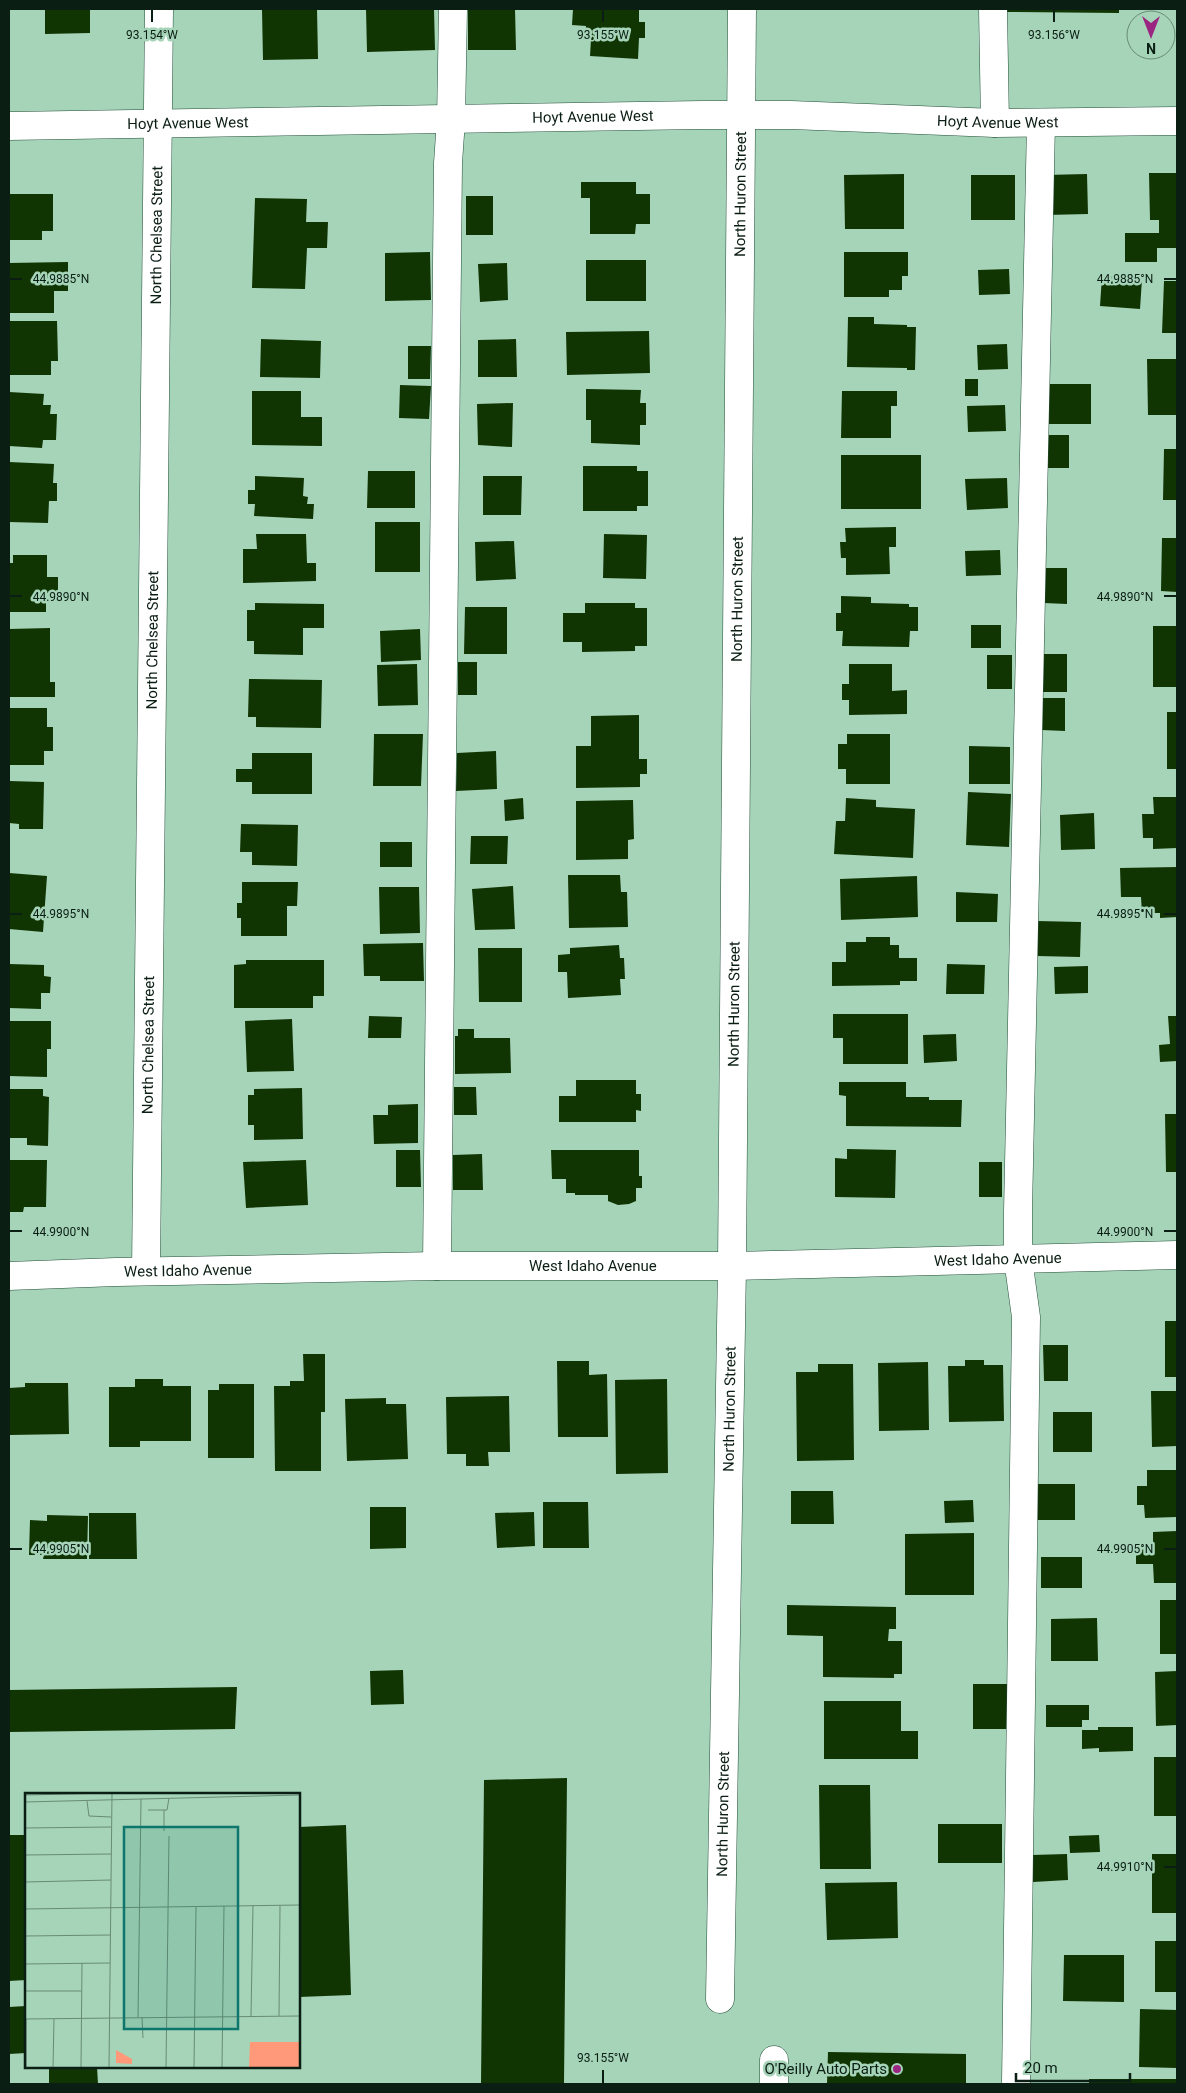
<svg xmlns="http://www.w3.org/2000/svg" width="1186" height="2093" font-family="Roboto,sans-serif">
<rect width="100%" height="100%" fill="#a6d4b8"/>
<path fill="#113403" d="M45 9H90V33L45 34Z
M262 9H317L318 59 263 60Z
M366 9H434L435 50 367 52Z
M468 9H515L516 50H468Z
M573 9H639V22H645V38H639L638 59 590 56 591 39H585L586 26 572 25Z
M1006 9H1119V13L1006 12Z
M1149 173H1177V248H1157V262H1125V233H1159V220H1150Z
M904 174V229H845L844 175Z
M1087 174 1088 214 1046 215 1045 175Z
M971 175H1015V220H971Z
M581 182H636V194H650V224H636L635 234H590V198H581Z
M9 194H53V231H42V240H9Z
M466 196H493V235H466Z
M255 198 307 199 306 222H328L327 248H307L305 289 252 288Z
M430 252 431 300 385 301V253Z
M844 252H908V276H902V290H889V297H844Z
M586 260H646V301H586Z
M68 262V291H54V313H9V263Z
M507 263 508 300 480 302 478 264Z
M1009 269 1010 294 979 295 978 270Z
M1102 276 1142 279 1140 309 1100 306Z
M1164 281H1177V333H1162Z
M848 317H874V324L907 325V327H916L915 370H907V368L847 367Z
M9 321H57L58 361H51V375H9Z
M649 331 650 373 567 375 566 332Z
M261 339 321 341 320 378 260 377Z
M516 339 517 377H478V340Z
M1007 344 1008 369 978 370 977 345Z
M408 346H431L430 379H408Z
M1147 359H1177V415H1148Z
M965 379H978V396H965Z
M1044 384H1091V424H1045Z
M400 385 431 386 429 419 399 418Z
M586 389 641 390 640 403H646V425H640V445L591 443V420H586Z
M252 391H301V417H322V446L252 445Z
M842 391H897V406H891V438H841Z
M9 392 44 394 43 405H51L50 414H57L56 440H43L42 448 9 446Z
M513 403 512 447 478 445 477 404Z
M1005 405 1006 431 968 432 967 406Z
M1044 435H1069V468H1045Z
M1164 449H1177V500H1163Z
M841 455H921V509H841Z
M9 462 54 464 53 483H57V501H49L48 523 9 522Z
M583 466H637V471H648V506H637V511H583Z
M368 471H415V508H367Z
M255 476 304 478 303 496 308 497 307 504H314L313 519 254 516 255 504H248V490H255Z
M483 476H522L521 515H483Z
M1007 478 1008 508 967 510 965 479Z
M375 522H420V572H375Z
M896 527V547H889L890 574 846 575V558H841L840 542H846L845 528Z
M256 534H306L307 563H316V581L243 583V549H257Z
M604 534 647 535 646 579 603 578Z
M1162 538H1177V592L1161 591Z
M514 541 516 579 476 581 475 542Z
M1000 550 1001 575 966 576 965 551Z
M13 555H47V577H58V593H46V612H9V563H13Z
M1045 568H1067V604L1044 603Z
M841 596 871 597V603L909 604V607H918V631H910L909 647 842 646 843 631H836V613H841Z
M255 603 324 604V628H303V655L254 654V641H247V610H255Z
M585 603H635V608H647V646H635V651L582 652V642H563V613H585Z
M465 607H507V654H464Z
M971 625H1001V648H971Z
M1153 626H1177V687H1153Z
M50 628V682H55V697H9V629Z
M420 629 421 660 381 662 380 631Z
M1039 654H1067V692H1039Z
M987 655H1012V689H987Z
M458 662H477V695H458Z
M417 664 418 705 378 706 377 665Z
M849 664H892V691L907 690V714L849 715V700H842V684H849Z
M249 679 322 680 321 728 256 727V717H248Z
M1041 698H1065V731L1042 730Z
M9 708H47V727H53V751H44V765H9Z
M1167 712H1177V769H1167Z
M639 715V759H647V774H640V787L576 788V746H591V716Z
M374 734H423L421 786H373Z
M847 734H890V784H846V769H838V744H847Z
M969 746 1010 747V784H969Z
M496 751 497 789 456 791 457 753Z
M252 753H312V794H252V782H236V769H252Z
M9 781 44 782 43 829H19V824L9 823Z
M968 792 1011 794 1009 847 966 845Z
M1153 797H1177V848L1153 849V838H1143L1142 814H1154Z
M523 798 524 819 505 821 504 800Z
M846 798 876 800V807L915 809 913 858 834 854 836 821H845Z
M633 800 634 839 628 840V859L576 860V801Z
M1094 813 1095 849 1061 850 1060 815Z
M241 824 298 825 297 866 252 865V852H240Z
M471 836H508L507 864H470Z
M380 842H412V867H380Z
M1177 867V917L1160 918V913H1142L1141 897H1121L1120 868Z
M9 873 47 876 43 932 9 929Z
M568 875H620L621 892H627L628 927 569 928Z
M917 876 918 917 841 920 840 879Z
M242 882H298L297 906H287V936H241V918H237V903H242Z
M513 886 515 929 475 930 472 889Z
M379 887H419L420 933 380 934Z
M956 892 998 894 997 922H956Z
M1037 921 1081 922 1080 957 1037 956Z
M866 937H890V945H899V958H917V981H900V985L832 986V962H846V942H866Z
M423 943 424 981H380V976H364L363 944Z
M619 945 620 958H624L625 979H620L621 995 568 998 567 972H558V955L570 954V948Z
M478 948H522V1002H479Z
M246 960H324V996H313V1008H234V965L246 964Z
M9 964 44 965V976L51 977 50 993H41V1009L9 1008Z
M947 964 985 965 984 994H946Z
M1088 966V993L1055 994 1054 967Z
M833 1014H908V1064H843V1038H833Z
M369 1016 402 1017 401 1038H368Z
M1168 1016H1177V1061L1160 1062 1159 1045 1170 1044Z
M292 1019 294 1071 247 1072 245 1021Z
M9 1021H51V1049H47V1077L9 1076Z
M458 1029H474V1038H510L511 1073 455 1074V1036H458Z
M956 1034 957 1061 924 1063 923 1035Z
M576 1080H636V1094H641V1111L636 1110V1122H559V1096H576Z
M839 1082H906V1097H929V1100H962L961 1127 846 1126V1096L839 1095Z
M454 1087H476L477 1115H454Z
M302 1088 303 1139 254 1140V1125H248V1095H254V1089Z
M9 1089H43V1096L49 1097 48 1146 27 1145V1138H9Z
M418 1104V1143L374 1144 373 1115H388V1105Z
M1165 1114H1177V1172H1166Z
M847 1149 896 1150 895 1198 835 1197V1158L847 1159Z
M396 1150H420L421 1187H396Z
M551 1150H639V1176H642V1188H636V1201L629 1204 618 1205 608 1201V1195H575V1193H566V1179H552Z
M482 1154 483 1190H453V1155Z
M9 1160H47L46 1207H24L23 1212H9Z
M306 1160 308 1205 246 1208 243 1162Z
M979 1162H1002V1197H979Z
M1165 1321H1177V1377H1165Z
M1043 1345H1068V1381H1044Z
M303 1354H325V1412H321V1471H275L274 1386H290V1381H304Z
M965 1360H984V1365H1003L1004 1421 949 1422 948 1366H965Z
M557 1361H589V1375L607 1374 608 1437H558Z
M928 1362 929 1430 879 1431 878 1363Z
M818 1364H853L854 1460 797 1461 796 1372H818Z
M135 1379H163V1386H191V1441H140V1447H109V1387H135Z
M667 1379 668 1473 616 1474 615 1380Z
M25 1383H68L69 1434 9 1435V1388L25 1387Z
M219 1384H254V1458H208V1390H219Z
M1151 1391H1177V1446L1152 1447Z
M509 1396 510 1452H488L489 1466H466V1454H447L446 1397Z
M386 1398V1404H406L408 1459 347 1461 345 1399Z
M1053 1412H1092V1452H1053Z
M1147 1470H1177V1517L1145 1518 1144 1505H1137V1486H1147Z
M1037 1484H1075V1520H1037Z
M791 1491H833L834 1524H791Z
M973 1500 974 1522 945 1523 944 1501Z
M543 1502H588L589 1548H543Z
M370 1507H406V1548L370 1549Z
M534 1512 535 1546 497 1548 495 1513Z
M89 1513H136L137 1559H89Z
M47 1515 88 1516 87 1559H43L44 1555H29L30 1520 47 1521Z
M1177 1531V1583H1154L1153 1564H1136V1546L1153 1545V1532Z
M974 1533V1595H905V1534Z
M1041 1557H1082V1588H1041Z
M1160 1600H1177V1654H1160Z
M787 1605 896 1607V1629H889L888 1641H902V1674H894V1678L823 1677V1636L787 1635Z
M1097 1618 1098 1661H1051V1619Z
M403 1670 404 1704 371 1705 370 1671Z
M1177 1671V1725L1156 1726 1155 1672Z
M973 1684H1007V1729H973Z
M237 1687 235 1729 9 1732V1690Z
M824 1701H901V1731H918V1759H824Z
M1046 1705H1089V1720H1082V1727H1046Z
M1098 1727H1133V1751L1099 1752V1748L1082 1749V1730H1098Z
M1154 1757H1177V1816H1154Z
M567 1778 564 2084H481L484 1780Z
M819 1785H870L871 1869H820Z
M938 1824H1002V1863H938Z
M346 1825 351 1995 299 1997V1827Z
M9 1835H26V1980L9 1981Z
M1099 1835 1100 1852 1070 1853 1069 1836Z
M1067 1854 1068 1880 1033 1882 1032 1855Z
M1152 1854H1177V1913H1152Z
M897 1882 898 1938 827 1940 825 1883Z
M1155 1941H1177V1992H1155Z
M1064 1955H1124V2002L1063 2001Z
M26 2006V2053L9 2054V2007Z
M1140 2009 1177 2010V2068L1139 2067Z
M828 2052 966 2054V2084H827Z
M49 2067H97L98 2084H49Z
M1089 2079H1177V2084H1089Z"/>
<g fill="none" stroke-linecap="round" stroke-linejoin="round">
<defs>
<g id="minor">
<path d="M993 9 995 123"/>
<path id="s1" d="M9 126 702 115H791L995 123 1177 121"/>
<path d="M437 1266 448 163 451 120 453 9"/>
<path id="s2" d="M146 1271 159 9"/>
<path id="s3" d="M9 1276 116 1272 437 1266H732L1177 1255"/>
<path id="s4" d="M720 1999 732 1266 742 9"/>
<path d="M774 2084V2060"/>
<path d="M1016 2084 1026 1317 1018 1259V1211L1041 123"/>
</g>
</defs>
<use href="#minor" stroke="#224e37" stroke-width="29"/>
<use href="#minor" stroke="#fff" stroke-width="28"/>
</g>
<path fill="none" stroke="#0b1e14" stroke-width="2" d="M152 10V22M603 10V22M1054 10V22M10 279H22M1164 279H1176M10 596H22M1164 596H1176M10 914H22M1164 914H1176M10 1231H22M1164 1231H1176M10 1549H22M1164 1549H1176M1164 1867H1176M603 2070V2083"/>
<circle fill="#9b2682" stroke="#a6d4b8" stroke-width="2" cx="897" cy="2069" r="5"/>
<g text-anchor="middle" stroke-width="5" stroke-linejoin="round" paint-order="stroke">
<g font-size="15" fill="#0b1e14" stroke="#a6d4b8">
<text dy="5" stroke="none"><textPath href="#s1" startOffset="584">Hoyt Avenue West</textPath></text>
<text dy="5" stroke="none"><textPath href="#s1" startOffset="989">Hoyt Avenue West</textPath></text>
<text dy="5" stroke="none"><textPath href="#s1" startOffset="179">Hoyt Avenue West</textPath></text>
<text dy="5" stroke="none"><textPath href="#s4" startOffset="1805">North Huron Street</textPath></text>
<text dy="5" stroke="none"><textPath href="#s2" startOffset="1036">North Chelsea Street</textPath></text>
<text dy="5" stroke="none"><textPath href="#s4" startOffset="1400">North Huron Street</textPath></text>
<text dy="5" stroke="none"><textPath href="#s2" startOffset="631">North Chelsea Street</textPath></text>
<text dy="5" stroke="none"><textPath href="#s4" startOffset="995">North Huron Street</textPath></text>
<text dy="5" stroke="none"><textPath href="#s2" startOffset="226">North Chelsea Street</textPath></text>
<text dy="5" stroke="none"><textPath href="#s3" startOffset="989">West Idaho Avenue</textPath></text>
<text dy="5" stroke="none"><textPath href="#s3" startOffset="584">West Idaho Avenue</textPath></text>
<text dy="5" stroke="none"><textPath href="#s3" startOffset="179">West Idaho Avenue</textPath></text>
<text dy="5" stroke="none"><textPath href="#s4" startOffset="590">North Huron Street</textPath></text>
<text dy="5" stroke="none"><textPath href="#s4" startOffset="185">North Huron Street</textPath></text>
</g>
<g font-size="15" fill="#0b1e14" stroke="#a6d4b8" text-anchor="end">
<text x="887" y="2074">O'Reilly Auto Parts</text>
</g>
</g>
<g transform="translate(25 1793)">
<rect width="275" height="275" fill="#a6d4b8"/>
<path d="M225 249H275V275H224ZM91 257 107 266V271L91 270Z" fill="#ff9979"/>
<path fill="none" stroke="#688b76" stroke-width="1" d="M0 2 84 0M62 8 64 23 86 24M0 9 275 2M123 17H142L144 5M0 35 86 34M139 38V17M0 62 86 61M0 89 86 87M0 116 275 112M0 143 85 142M0 171 85 170M0 198H56M226 223 228 112M254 223 255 113M113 224 116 6M117 224 118 245M0 226 275 223M1 275V226M28 275 29 226M56 275 57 170M84 275 87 0M141 275 144 43M169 275 171 114M197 275 199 113"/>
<path fill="#0f766e" fill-opacity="0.15" stroke="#0f766e" stroke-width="2.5" d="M99 34H213V236H99Z"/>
<rect width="275" height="275" fill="none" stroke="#0b1e14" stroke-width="2.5"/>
</g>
<g font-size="12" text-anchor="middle" fill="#0b1e14" stroke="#a6d4b8" stroke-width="5" stroke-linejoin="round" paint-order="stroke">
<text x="152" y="39">93.154°W</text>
<text x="603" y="39">93.155°W</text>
<text x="1054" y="39">93.156°W</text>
<text x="1125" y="283">44.9885°N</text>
<text x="61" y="283">44.9885°N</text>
<text x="1125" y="601">44.9890°N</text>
<text x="61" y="601">44.9890°N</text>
<text x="1125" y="918">44.9895°N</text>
<text x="61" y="918">44.9895°N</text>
<text x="1125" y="1236">44.9900°N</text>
<text x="61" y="1236">44.9900°N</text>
<text x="1125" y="1553">44.9905°N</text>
<text x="61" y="1553">44.9905°N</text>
<text x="1125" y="1871">44.9910°N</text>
<text x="603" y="2062">93.155°W</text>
</g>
<rect width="1186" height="2093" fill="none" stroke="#0b1e14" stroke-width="20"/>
<g transform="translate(1151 35) rotate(180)"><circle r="24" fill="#a6d4b8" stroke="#688b76"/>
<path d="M0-4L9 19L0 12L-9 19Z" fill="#9b2682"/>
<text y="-8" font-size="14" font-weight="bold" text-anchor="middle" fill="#0b1e14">N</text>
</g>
<path d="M1016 2073v8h114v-8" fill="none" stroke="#0b1e14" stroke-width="2.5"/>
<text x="1024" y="2073" font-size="15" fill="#0b1e14" stroke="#a6d4b8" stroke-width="4" paint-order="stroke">20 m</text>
</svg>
